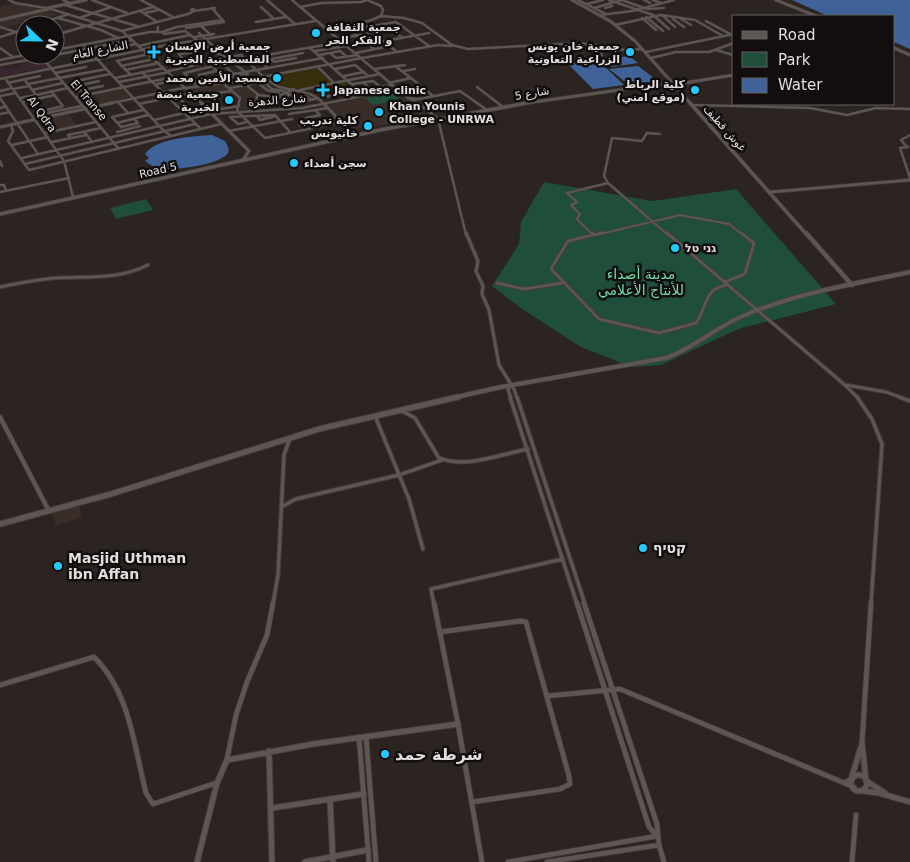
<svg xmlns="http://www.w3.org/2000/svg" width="910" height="862" font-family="'DejaVu Sans',Cairo,'Noto Sans Hebrew',sans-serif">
<rect width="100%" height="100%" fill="#2b2421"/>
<path fill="#392d28" d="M14 3 42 9 0 18V10L3 8 0 6Z
M48 10 58 15 26 23 18 19 24 23 2 28 0 27V21Z
M223 84 229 91 194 95 190 89Z
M246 86 257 94 254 109 239 110 241 98 232 89Z
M121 88 130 97 101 104 93 94Z
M395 90 429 117 354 130 328 105Z
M69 114 76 125 46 132 42 126 52 124 47 118Z
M79 504 82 517 56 526 52 512Z"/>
<path fill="#39272f" d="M41 58 49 67 0 77V66H3L5 70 22 66 20 62Z"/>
<path fill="#1f4f3a" d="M392 93 400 100 373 105 365 98Z
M544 182 652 201 736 189 836 304 738 329 661 365 632 367 581 347 522 309 492 286 519 244 521 222Z
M146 199 153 210 116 219 110 208Z"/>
<path fill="#352d0c" d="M316 67 332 83C308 88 289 94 268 78Z
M344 82 359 96 350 97 344 92 321 97 315 93 327 90 324 87Z"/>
<path fill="#3f6398" d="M792 0H910V49L894 42V16H828Z
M629 56 638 63 611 67 601 60Z
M594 60 605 67 624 85 593 89 568 64Z
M638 66 658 81 628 84 609 69Z
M212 135 225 141C227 145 230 149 228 153 220 165 176 170 163 169 155 169 151 165 145 161L149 158 145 154C155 138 195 136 212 135Z"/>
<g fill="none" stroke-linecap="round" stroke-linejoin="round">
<defs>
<path id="pedestrian" d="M87 135 92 142"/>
<path id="minor-far3" d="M63 0 70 3
M92 0 127 13
M141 0 173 17
M267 0 295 24
M367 0 381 6 383 10 381 16
M578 0 606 14
M609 0 653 15 669 29
M622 0 647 9 664 8
M644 0 650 3
M653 0 661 3
M587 4 603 0
M65 5 140 27
M261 7 274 19
M300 7 321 3 361 2 367 0
M594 8 622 0
M605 8 612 6
M140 11 156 21
M194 11 215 8
M145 13 158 10
M601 15 632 11 674 0
M663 16 675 27
M646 17 663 31
M58 18 101 30 118 38
M79 18 111 7
M642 18 656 30
M673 19 684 27
M681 19 691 25
M706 21 730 34
M256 22 286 17
M35 25 69 14
M344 25 374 49
M615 25 661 15 695 20 723 36
M201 26 211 35
M0 27 25 35
M186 28 224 22 212 8
M324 28 369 21 381 16 404 18 422 23 452 45 468 49 580 43 625 50 643 49
M388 28 403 38
M350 30 396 22 429 46
M122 31 188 14 194 11 191 10 194 9
M157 32 158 27
M162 32 177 27 223 20
M372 32 397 52
M199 33 213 46
M55 35 153 7
M0 37 25 29
M195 37 214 34
M55 39 63 37 59 35
M338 39 390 29
M199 40 212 51 227 58
M384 41 429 33
M21 45 25 50
M84 45 162 129 171 136
M597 45 596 50 602 55
M138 46 190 35
M0 48 13 57
M176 48 181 57 191 66
M310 48 365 96
M144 49 315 21
M55 50 150 32H162L164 34 185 31 197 40
M106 50 136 44
M106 50 111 55
M716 50 733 55
M315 51 346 46
M646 52 734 34
M330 53 340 51 346 56
M356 53 390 46
M180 54 197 52
M40 55 118 148
M55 55 132 40
M319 55 330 53 336 58 358 55
M362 58 438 45 452 46
M651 58 676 52H709L734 43
M271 59 274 62 296 58
M0 60 25 55
M184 60 193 58
M232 62 248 74 228 78 224 84 240 98 237 111 265 138 342 122
M222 64 234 74
M0 65 55 55
M121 66 154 59
M212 66 220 74 213 80
M318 67 334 83 380 74
M268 68 261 61 303 53
M335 69 355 65 368 76
M374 69 405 65
M125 70 159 63
M168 71 241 55
M404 71 415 69
M142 72 200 128
M55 73 86 67
M184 73 243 59 342 42
M130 74 117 61 149 54
M185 74 198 87
M344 76 364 72
M5 78 64 161 73 197 71 199
M115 78 164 68
M259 78 272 89 284 91
M411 78 433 96
M253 79 267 90 279 93
M81 80 110 74
M205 81 199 75 216 71
M119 82 169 72
M193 82 228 78 234 74 323 58
M363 82 370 89 392 85
M8 83 40 76
M389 83 411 78 395 66
M28 84 106 69
M157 84 177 80
M353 84 373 81 381 87
M246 85 259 95 283 98 294 102
M477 87 503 107
M230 88 257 83
M13 89 29 86
M32 90 63 83
M0 91 12 88
M72 92 103 86
M286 93 306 101
M206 94 220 107
M36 95 99 81
M0 96 16 93
M177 96 192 111
M193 96 232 91
M306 96 312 100
M76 97 173 77
M277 97 294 89
M0 98 38 154
M20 98 36 95 24 79
M283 98 300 90 334 83
M408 98 419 99 460 91 487 110
M23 102 55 95
M118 102 128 113
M139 104 191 93
M258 105 295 103 344 93
M693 105 810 108 847 115 876 108 910 109
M0 108 6 106
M47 110 63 106 51 91
M256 110 257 95H259
M209 111 239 106
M0 114 10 112
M289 114 328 108
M36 115 82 106
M257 116 260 120 276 116
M306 118 320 115 316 111
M134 119 138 123 121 127 112 117 143 110
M438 119 466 235
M154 120 205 108
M247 122 238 124 230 117 275 115 290 132
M117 123 148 115
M11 125 13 131 8 141 29 170 221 124
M299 125 337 117
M229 131 292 119
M117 132 140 126
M45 133 96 122
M660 134 647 133 642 141 612 138 604 176 608 183 668 235
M71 138 87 135 84 132
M52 142 71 138 68 135 101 128
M12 145 48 137
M907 147 901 140 910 135
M908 147 900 148 910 178
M22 158 211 114 302 108 398 89
M0 161 2 166
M25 164 195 124
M0 185H4L6 191
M0 192 69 178
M593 235 577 219 580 214 571 205 577 202 567 193 608 183
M596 235 680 215 729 224 743 235"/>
<path id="minor-far2" d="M466 233 478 261 476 271 483 286 482 294 489 310 499 365 514 389 517 398
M592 233 594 235
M601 233 568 241 551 269 599 319 659 333 696 323C708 306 703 289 727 285
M667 233 845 385 858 398
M724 282 745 274 754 243 741 233
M497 283 524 289 563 283
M0 287C19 283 38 279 57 278 89 276 118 280 148 265
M510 385 508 390 511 398
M846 385 886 392 903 398"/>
<path id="minor-far1" d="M510 397 577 604
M517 397 585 604
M857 397 872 419 882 444 871 604
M899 397 910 401
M402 411 415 418 439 458C466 469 501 454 528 449
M375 416 409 499 423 549
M281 507 296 499 399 475 442 460
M273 604 278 575 284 455 290 438
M434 604 431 589 563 559"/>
<path id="minor" d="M434 603 458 724 482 862
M577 603 649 827 657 836
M584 603 657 824 659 845 664 862
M440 632 520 621 526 622 569 776 570 784 560 789 472 802
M0 685 94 657C130 692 134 746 146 793L153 804 216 783
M547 696 620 689 854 787
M366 736 376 862
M359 737 369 862
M862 743 871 603
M227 759 236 715 247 682 267 635 273 603
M844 783 851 779
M508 862 657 836
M547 862 659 845
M852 862 856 815"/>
<path id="tertiary-far3" d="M9 0 15 3 46 8
M292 0 408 98 421 104
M51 9 122 31 203 104
M241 55C252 65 263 79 277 86 295 93 309 88 324 104
M0 79 142 50
M107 104 178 89 241 81 362 58"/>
<path id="tertiary-far2" d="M201 103 249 151 243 160
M323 103 355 136
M418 103 438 119
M0 127 112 103
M771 192 910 180"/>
<path id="tertiary-far1" d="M0 417 49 511"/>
<path id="tertiary" d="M862 743 866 781
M269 751 272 862
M851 783a8 8 0 1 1 16 0a8 8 0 1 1-16 0Z
M852 776 861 747
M868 782 885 793
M864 791 879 793 910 802
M330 799 333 862
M272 808 364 794
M197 862 217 783 227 760 313 744 458 724
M305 862 368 850"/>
<path id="secondary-far3" d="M572 0 610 21 635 41 691 104
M776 0 816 16
M48 8 86 0
M0 20 48 9
M894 48 910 55
M684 83 734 75
M520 104 640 87 685 83"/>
<path id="secondary-far2" d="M690 103 807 235
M0 214 380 130 527 103"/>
<path id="secondary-far1" d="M806 233 852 285
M452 398 501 387 666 358C694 348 716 327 743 316 796 293 854 284 910 272"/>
<path id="secondary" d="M0 524 111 494 319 429 458 397"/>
</defs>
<use href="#pedestrian" stroke="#453f3d" stroke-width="3"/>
<use href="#minor-far3" stroke="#453f3d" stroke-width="3"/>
<use href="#minor-far2" stroke="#453f3d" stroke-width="4.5"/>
<use href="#minor-far1" stroke="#453f3d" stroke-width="5"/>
<use href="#minor" stroke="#453f3d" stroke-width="6"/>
<use href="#tertiary-far3" stroke="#453f3d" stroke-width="3"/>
<use href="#tertiary-far2" stroke="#453f3d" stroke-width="4"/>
<use href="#tertiary-far1" stroke="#453f3d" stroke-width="5.5"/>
<use href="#tertiary" stroke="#453f3d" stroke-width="7"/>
<use href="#secondary-far3" stroke="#453f3d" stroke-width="4"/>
<use href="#secondary-far2" stroke="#453f3d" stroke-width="4.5"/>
<use href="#secondary-far1" stroke="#453f3d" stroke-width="5.5"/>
<use href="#secondary" stroke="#453f3d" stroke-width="7"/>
<use href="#pedestrian" stroke="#5e5653" stroke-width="2"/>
<use href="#minor-far3" stroke="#5e5653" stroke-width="2"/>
<use href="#minor-far2" stroke="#5e5653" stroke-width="2.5"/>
<use href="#minor-far1" stroke="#5e5653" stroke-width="3"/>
<use href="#minor" stroke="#5e5653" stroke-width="4.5"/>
<use href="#tertiary-far3" stroke="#5e5653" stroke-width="2"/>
<use href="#tertiary-far2" stroke="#5e5653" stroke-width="2.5"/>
<use href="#tertiary-far1" stroke="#5e5653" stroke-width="4"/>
<use href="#tertiary" stroke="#5e5653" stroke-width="5"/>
<use href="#secondary-far3" stroke="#5e5653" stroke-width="2.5"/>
<use href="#secondary-far2" stroke="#5e5653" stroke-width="3"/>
<use href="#secondary-far1" stroke="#5e5653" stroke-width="4"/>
<use href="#secondary" stroke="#5e5653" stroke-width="5"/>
</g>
<g fill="#24c9fe" stroke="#110e0d" stroke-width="2">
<circle cx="316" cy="33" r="5"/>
<path d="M151.5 44.5h5v5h5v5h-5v5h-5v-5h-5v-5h5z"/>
<circle cx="630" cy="52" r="5"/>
<circle cx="277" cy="78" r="5"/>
<path d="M320.5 82.5h5v5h5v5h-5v5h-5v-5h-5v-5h5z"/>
<circle cx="695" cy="90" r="5"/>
<circle cx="229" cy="100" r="5"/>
<circle cx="379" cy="112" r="5"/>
<circle cx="368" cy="126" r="5"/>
<circle cx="294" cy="163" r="5"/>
<circle cx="675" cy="248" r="5"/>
<circle cx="643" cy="548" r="5"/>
<circle cx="58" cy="566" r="5"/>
<circle cx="385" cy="754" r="5"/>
</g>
<g text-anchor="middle" stroke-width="5" stroke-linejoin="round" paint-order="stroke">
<g font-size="11" font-weight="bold" fill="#e2dddc" stroke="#110e0d" text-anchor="start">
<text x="326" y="31">جمعية الثقافة<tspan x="326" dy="13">و الفكر الحر</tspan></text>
<text x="165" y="50">جمعية أرض الإنسان<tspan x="165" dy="13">الفلسطينية الخيرية</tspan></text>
<text x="620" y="50" text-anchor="end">جمعية خان يونس<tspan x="620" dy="13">الزراعية التعاونية</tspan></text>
<text x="267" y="82" text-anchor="end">مسجد الأمين محمد</text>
<text x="685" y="88" text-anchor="end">كلية الرباط<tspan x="685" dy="13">(موقع امني)</tspan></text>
<text x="334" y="94">Japanese clinic</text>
<text x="219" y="98" text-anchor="end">جمعية نبضة<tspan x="219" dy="13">الخيرية</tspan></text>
<text x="389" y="110">Khan Younis<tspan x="389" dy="13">College - UNRWA</tspan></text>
<text x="358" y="124" text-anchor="end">كلية تدريب<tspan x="358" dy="13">خانيونس</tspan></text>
<text x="304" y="167">سجن أصداء</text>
<text x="685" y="252">גני טל</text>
</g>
<g font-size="11" fill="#e2dddc" stroke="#110e0d">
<text transform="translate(100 50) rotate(-11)" y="4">الشارع العام</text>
<text transform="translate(532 93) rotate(-10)" y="4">شارع 5</text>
<text transform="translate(89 100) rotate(50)" y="4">El Transe</text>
<text transform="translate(277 100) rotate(-4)" y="4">شارع الدهرة</text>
<text transform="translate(42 114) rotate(54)" y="4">Al Qdra</text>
<text transform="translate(725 128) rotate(48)" y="4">غوش قطيف</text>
<text transform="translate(158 170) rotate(-13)" y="4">Road 5</text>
</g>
<g font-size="14" fill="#6edba9" stroke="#110e0d">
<text x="641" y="279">مدينة أصداء<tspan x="641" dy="16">للأنتاج الأعلامي</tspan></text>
</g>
<g font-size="14" font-weight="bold" fill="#e2dddc" stroke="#110e0d" text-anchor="start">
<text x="653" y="553">קטיף</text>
<text x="68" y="563">Masjid Uthman<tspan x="68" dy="16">ibn Affan</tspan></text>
</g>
<g font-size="16" font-weight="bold" fill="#e2dddc" stroke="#110e0d" text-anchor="start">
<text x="395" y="760">شرطة حمد</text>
</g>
</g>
<rect x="732" y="15" width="162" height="90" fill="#110e0d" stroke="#656160"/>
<rect x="742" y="31" width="25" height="8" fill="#5e5653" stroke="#656160"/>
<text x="778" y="40" font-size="15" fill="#e2dddc">Road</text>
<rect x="742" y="52" width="25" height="15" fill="#1f4f3a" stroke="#656160"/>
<text x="778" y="65" font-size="15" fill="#e2dddc">Park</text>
<rect x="742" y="78" width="25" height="15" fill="#3f6398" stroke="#656160"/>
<text x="778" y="90" font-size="15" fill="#e2dddc">Water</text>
<g transform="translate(40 40) rotate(112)"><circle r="24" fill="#110e0d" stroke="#656160"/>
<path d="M0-4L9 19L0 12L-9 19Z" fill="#24c9fe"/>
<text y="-8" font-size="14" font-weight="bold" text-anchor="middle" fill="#e2dddc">N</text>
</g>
</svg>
